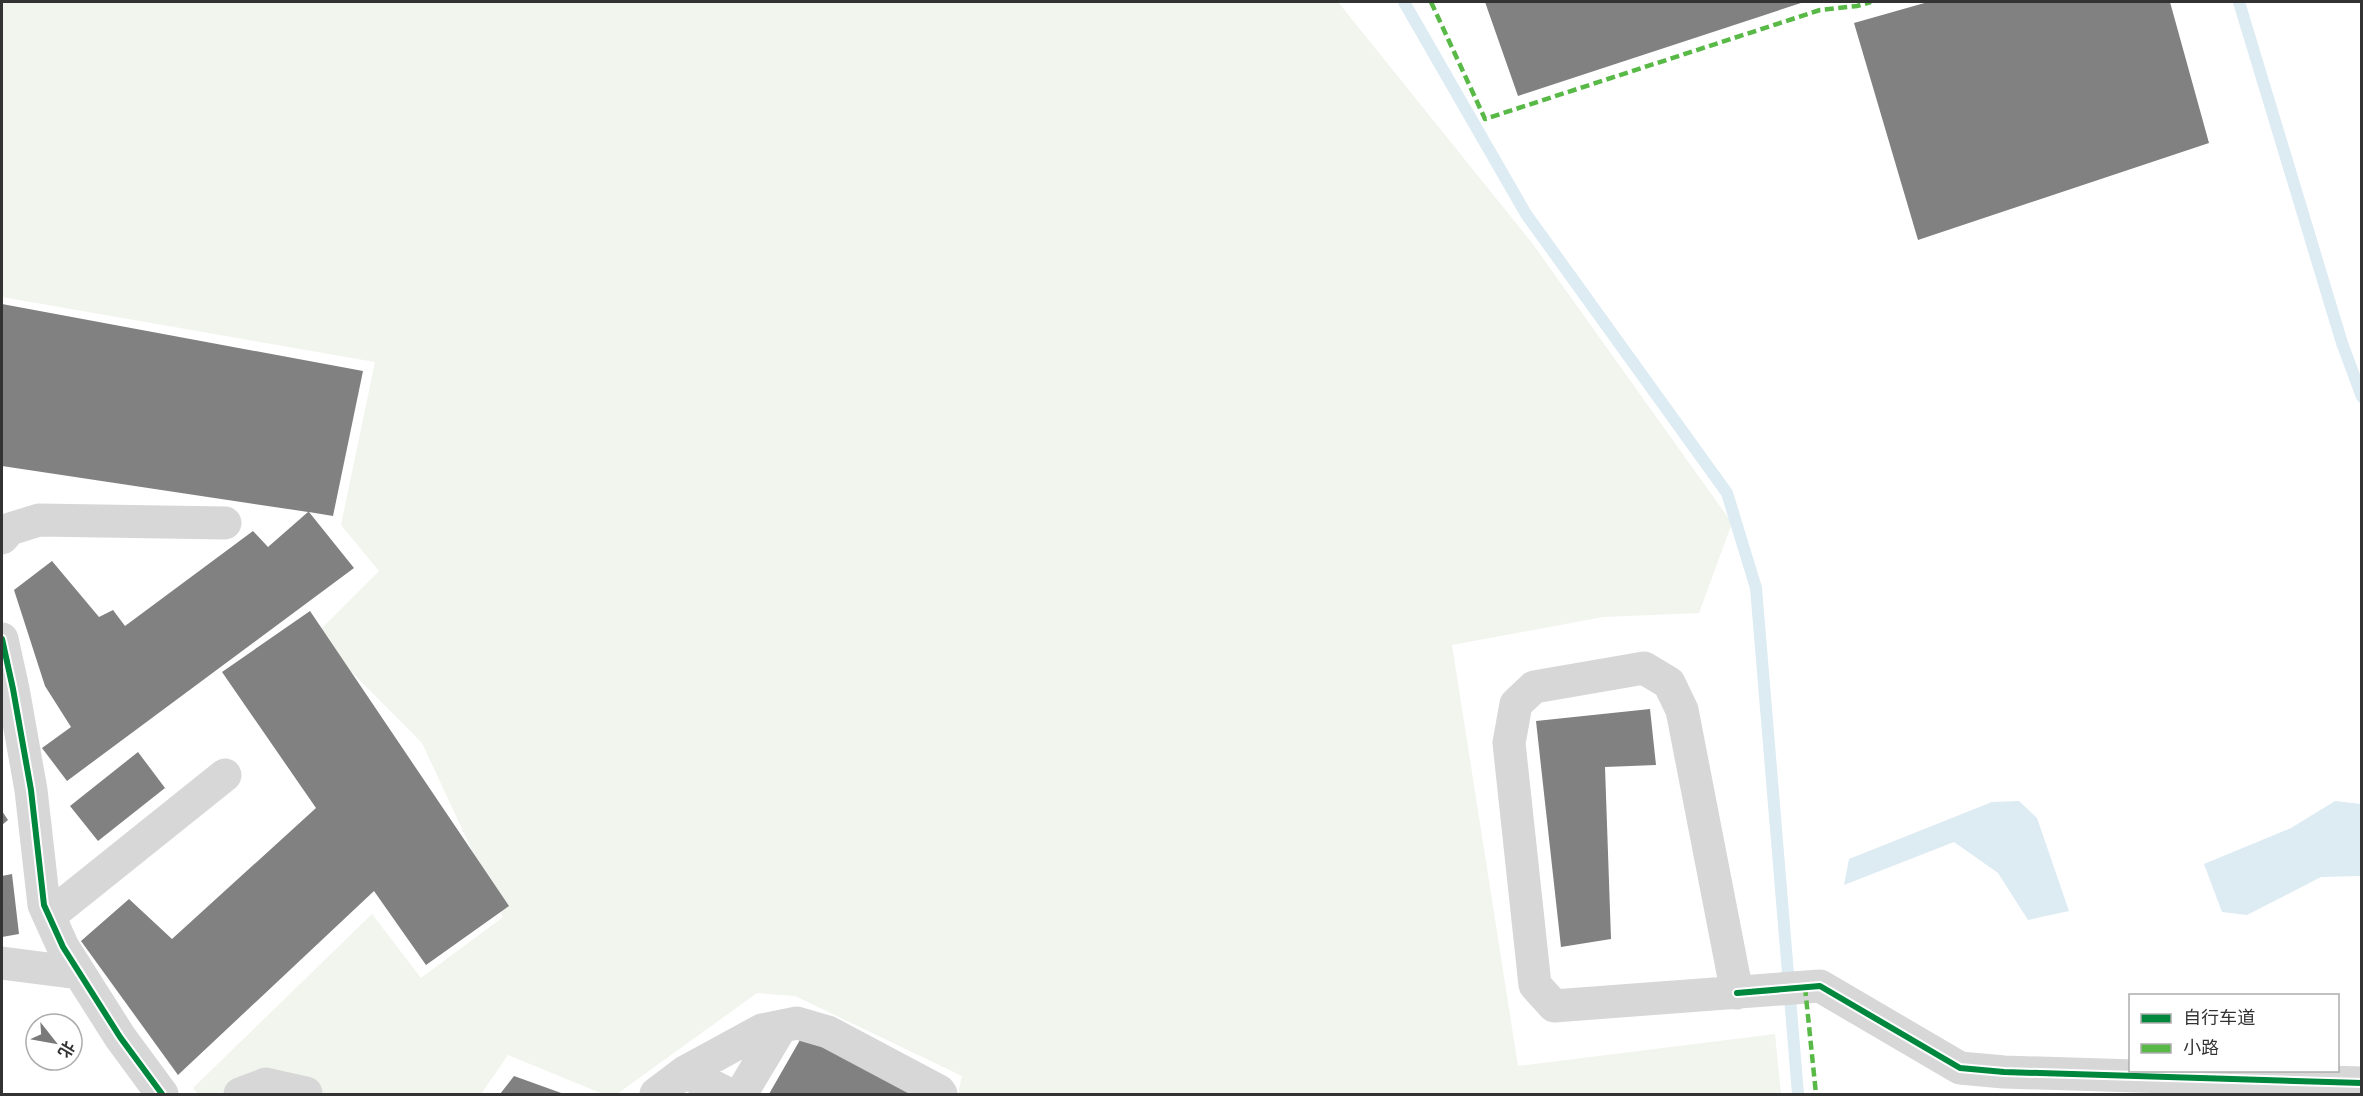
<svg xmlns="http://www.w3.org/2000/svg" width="2363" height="1096" font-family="'Roboto Condensed','Noto Sans SC',sans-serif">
<rect width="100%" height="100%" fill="#fff"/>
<path fill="#f1f5ed" d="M2 2H1338L1532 243 1732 523 1699 613 1603 617 1452 645 1518 1066 1775 1034 1781 1094H958L962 1076 795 996 757 993 617 1094H603L508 1055 481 1094H198L193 1088 372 914 421 978 503 917 422 743 315 635 379 571 341 525 375 362 2 297Z"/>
<path fill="#ddebf3" d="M2019 801 2037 818 2069 911 2028 920 1998 873 1954 842 1844 885 1849 859 1992 802Z
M2335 801 2361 804V876L2321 877 2247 915 2222 912 2204 864 2291 828Z"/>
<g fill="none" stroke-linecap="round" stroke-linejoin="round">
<path stroke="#ddebf3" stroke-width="12" d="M1404 2 1526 214 1727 493 1756 588 1798 1094
M2239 2 2342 343 2362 397"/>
</g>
<path fill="#818181" d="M1485 2H1804L1518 96Z
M1928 2H2170L2209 143 1918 240 1854 23Z
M2 304 363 371 333 516 309 512 354 568 67 781 42 748 71 727 45 686 14 590 52 561 99 617 113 610 125 626 253 531 268 547 308 512 2 466Z
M310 611 509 906 426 965 374 891 178 1075 81 941 129 899 172 939 316 808 222 672Z
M1650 709 1656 765 1605 767 1611 939 1561 947 1536 721Z
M138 752 165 788 98 841 70 806Z
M2 811 8 820 2 825Z
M12 874 19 934 2 937V876Z
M804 1033 915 1094H769Z
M514 1076 564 1094H500Z"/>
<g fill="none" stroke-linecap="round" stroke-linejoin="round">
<path stroke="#d7d7d7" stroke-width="33" d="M2 538 10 529 39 520 225 523
M2 639 13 689 31 790 44 905 63 947 120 1037 162 1094
M49 916 225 775
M2 963 79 973
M1737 993 1682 710 1669 683 1644 668 1534 687 1516 704 1509 743 1535 985 1554 1006 1820 986 1960 1068 2004 1072 2362 1083
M685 1072 728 1094
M240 1094 266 1084 306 1093
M656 1094 685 1072 762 1030 797 1023 828 1032 939 1091 941 1094
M741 1094 781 1027"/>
<path stroke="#58b947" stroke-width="4.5" stroke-dasharray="9 4.5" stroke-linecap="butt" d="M1431 2 1485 119 1820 10 1857 6 1871 2
M1805 987 1816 1094"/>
<defs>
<path id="cycleway" d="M2 639 13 689 31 790 44 905 63 947 120 1037 162 1094
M1737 993 1820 986 1960 1068 2004 1072 2362 1083"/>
</defs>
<use href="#cycleway" stroke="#fff" stroke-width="10"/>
<use href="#cycleway" stroke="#00873e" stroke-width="6"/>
</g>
<rect width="2363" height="1096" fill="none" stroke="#333333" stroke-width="6"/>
<rect x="2129" y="994" width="210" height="78" fill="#ffffff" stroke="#adadad" stroke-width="1.5"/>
<rect x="2141" y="1014" width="30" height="9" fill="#00873e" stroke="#adadad" stroke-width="1.5"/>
<text x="2183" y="1024" font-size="18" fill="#333333">自行车道</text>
<rect x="2141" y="1044" width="30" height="9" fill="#58b947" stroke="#adadad" stroke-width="1.5"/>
<text x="2183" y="1054" font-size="18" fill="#333333">小路</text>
<g transform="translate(54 1042) rotate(121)"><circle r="28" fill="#ffffff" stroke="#adadad" stroke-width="1.5"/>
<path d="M0-4.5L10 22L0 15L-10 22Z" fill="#7a7a7a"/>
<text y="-9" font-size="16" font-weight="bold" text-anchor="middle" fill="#333333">北</text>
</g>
</svg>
